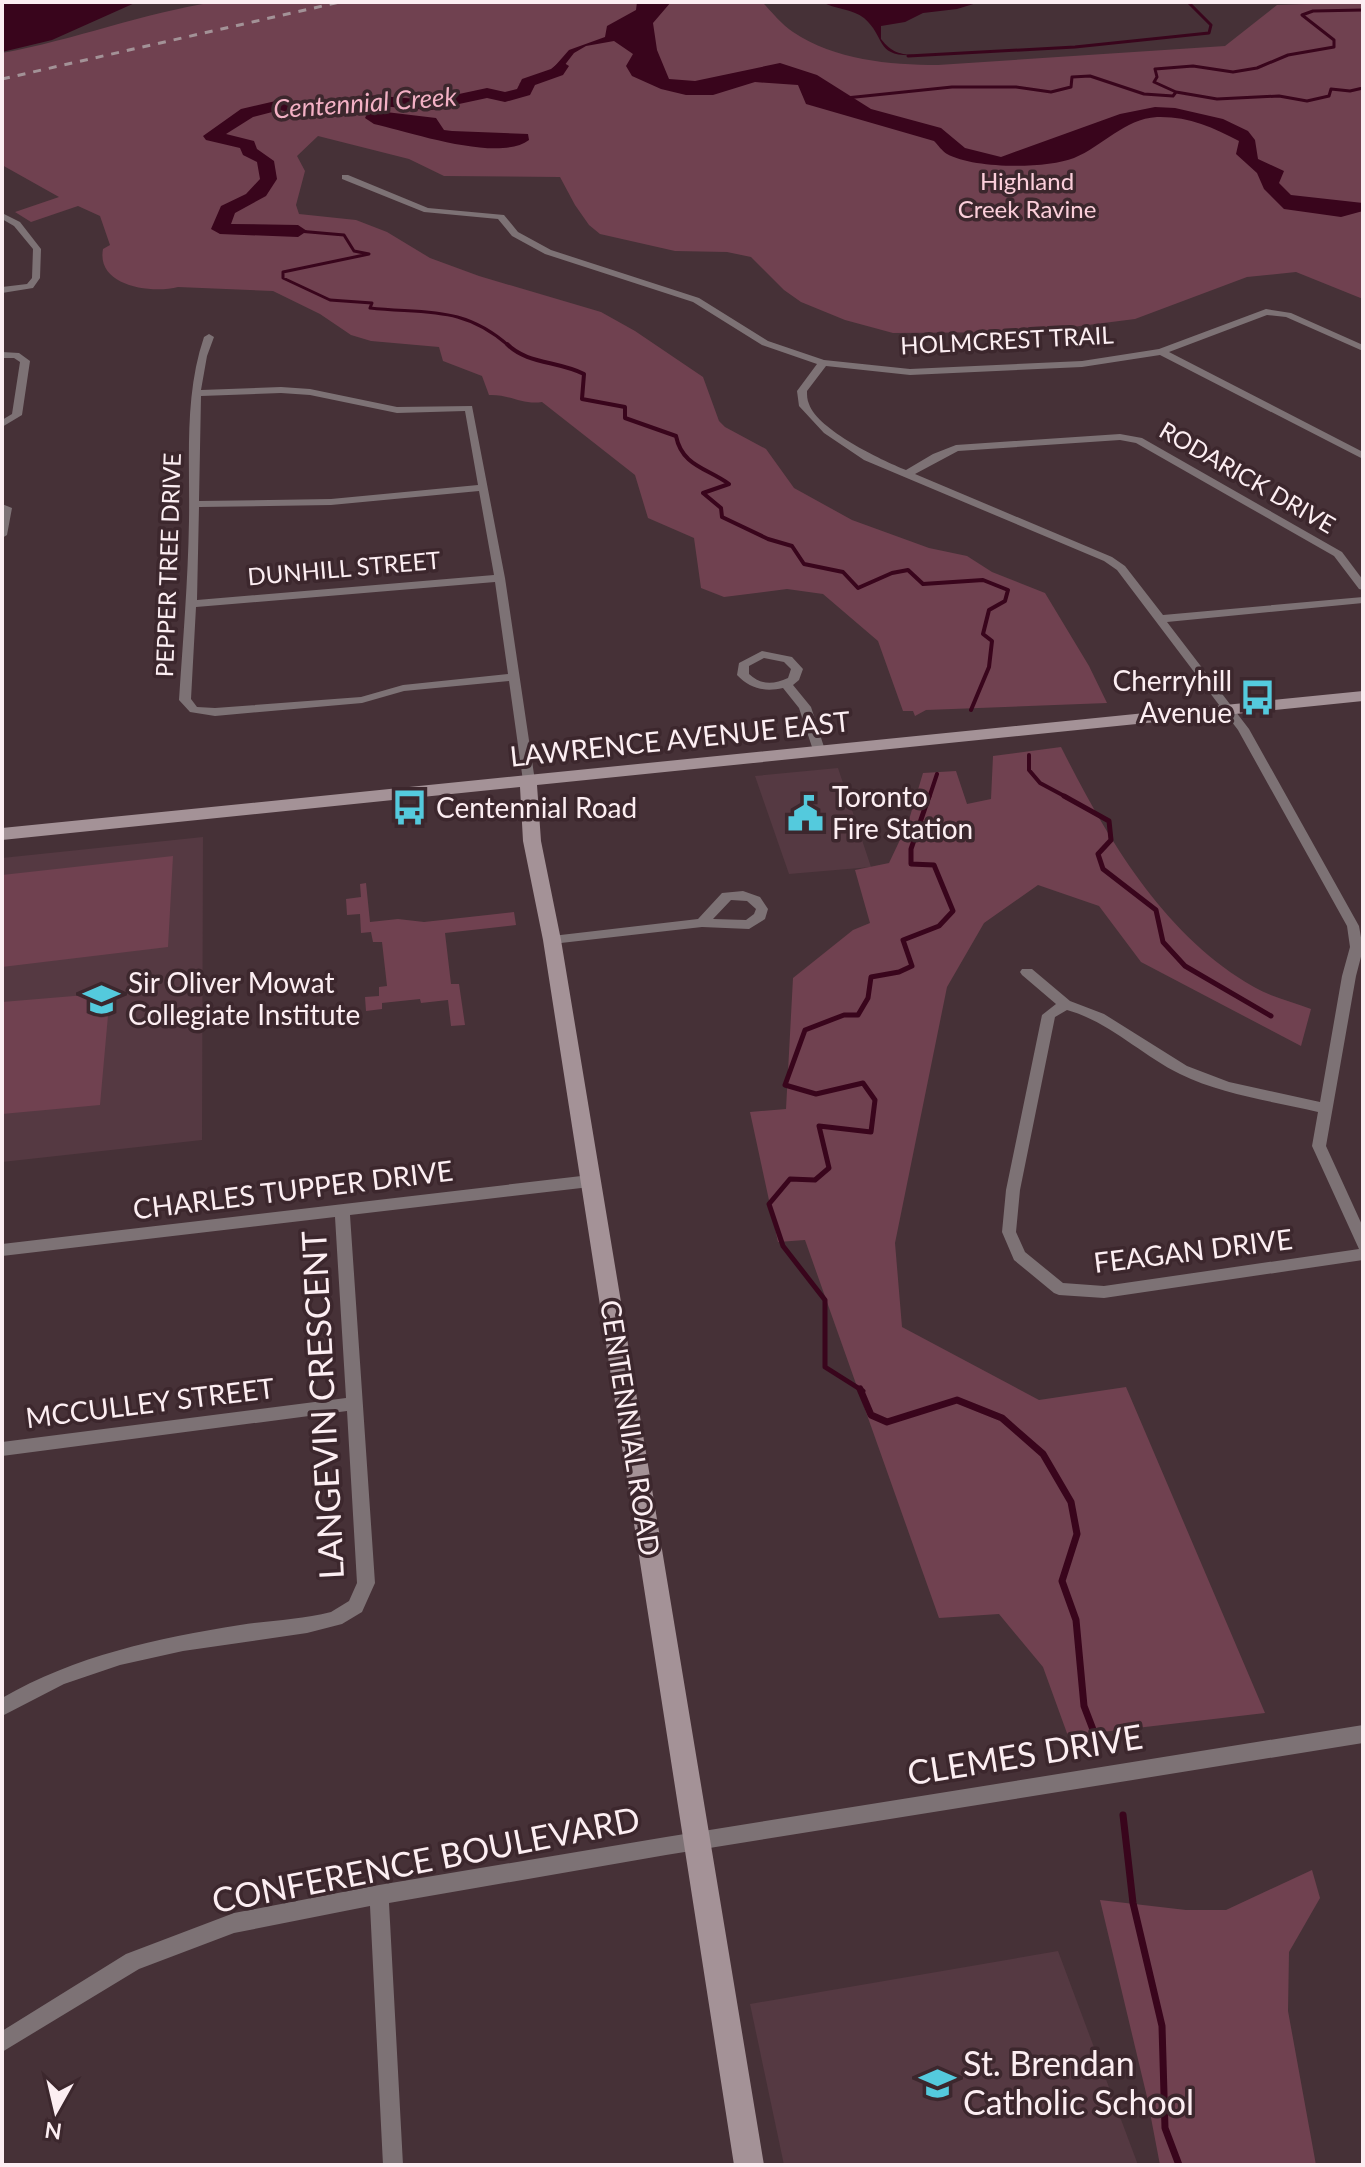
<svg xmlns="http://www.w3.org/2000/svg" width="1365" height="2167" font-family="Lato,sans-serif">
<rect width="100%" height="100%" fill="#463137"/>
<path fill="#553942" d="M838 768 871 867 789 874 755 776Z
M203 837 202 1140 2 1162V858Z
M1058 1951 1138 2165H784L750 2004Z"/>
<path fill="#704150" d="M215 2H762C772 12 782 25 793 32 835 60 889 65 938 65L1225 46 1277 5 1363 2V299L1296 272 1247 277 1135 319 1033 332 893 333 845 320 801 302 784 290 751 257 727 252 675 251 600 234 589 225 575 205 560 177 444 176 409 159 318 136 297 156 305 171 296 205 299 214 356 220 387 232 430 258 479 276 601 312 635 331 703 377 719 421 725 427 766 449 794 488 852 520 929 548 967 556 992 572 1045 593 1089 666 1107 703 926 710 915 716 913 711H903L878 641 823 594 787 589 724 597 701 588 694 538 648 518 635 475 542 402C522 405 509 394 489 395L482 376 443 361 439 347 371 341 351 335 320 314 273 291 178 287C151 294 96 286 103 249L110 245 100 216 78 206 31 222 15 212 59 197 2 165V53C74 40 143 13 215 2Z
M1061 747C1107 838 1163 935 1254 987 1271 997 1293 1002 1311 1009L1301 1046 1141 962 1099 906 1038 885 984 923 947 987 895 1243 902 1327 1039 1400 1126 1387 1265 1713 1068 1736 1043 1667 999 1614 939 1618 805 1240 778 1242 750 1112 786 1109 793 978 853 930 870 923 855 870 889 863 908 823 923 773 956 771 967 804 991 799 993 756Z
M173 856 168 947 2 967V875Z
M366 883 370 922 398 919 424 922 514 912 516 925 445 933 451 984H459L465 1025 451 1026 448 1000 421 1003 420 999 382 1003V1009L366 1011 365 997 379 996V987L387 986 382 942H373L371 932 361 933 360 914 347 915 346 899 361 897 360 884Z
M110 993 100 1105 2 1114V1002Z
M1312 1870 1320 1898 1289 1952 1288 2011 1316 2165H1160L1147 2097 1100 1900 1186 1910H1226Z"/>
<path fill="#39051c" d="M2 2H137L52 40 2 52Z
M637 2H671L653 23 657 50 669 79 695 81 780 63 817 75 871 109 941 128 965 148 1001 157 1120 114 1155 107 1175 108 1223 119 1248 131 1255 140 1258 159 1284 171 1279 183 1291 195 1363 203V211L1341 217 1284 209 1264 189 1257 173 1236 154 1239 141C1213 127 1187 116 1157 117 1124 119 1103 146 1074 158 1046 169 974 169 947 154 942 151 938 145 934 141L806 104 798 85 755 82 713 95H686L661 89 632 76 626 66 633 54 614 41 586 46 574 53 557 75 518 84 548 74 569 50 605 37 607 26 636 10Z
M822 2H980L957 9 923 13 905 22 881 26V39C891 52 900 55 917 55 874 58 887 38 864 18 853 9 834 9 822 2Z
M369 110 436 118 444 130 452 131 528 134 529 140C499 163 410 132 374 124L365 118Z"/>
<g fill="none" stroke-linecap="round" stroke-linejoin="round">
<path stroke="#39051c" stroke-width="3" d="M908 56 1075 47 1209 33 1211 25 1188 2
M1176 92 1217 99 1279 96 1307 101 1329 96 1331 89 1350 91 1363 88
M846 98 952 87H1016L1051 92 1071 87 1072 77 1090 76 1144 94 1173 96 1176 92 1154 82 1157 77 1155 69 1193 66 1233 72 1257 68 1288 55 1334 47V40L1302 15 1313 11 1363 10
M298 231 344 235 354 251 369 254 283 272V278L330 300 372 303 370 308C425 314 463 305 509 346"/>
<path stroke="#39051c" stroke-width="4" d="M507 344C526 364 559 361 584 374L582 399 625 407V418L676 436C682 466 707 468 729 484L703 493 721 508 722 517 768 539 792 546 804 564 843 572 858 588 892 573 908 570 923 584 983 580 1008 590 1005 601 989 610 983 634 992 641 989 667 971 710
M1029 755V770L1040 783 1068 798
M929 798 937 774"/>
<path stroke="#39051c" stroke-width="5" d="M1064 796 1109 821 1111 840 1098 854 1103 869 1156 910 1163 942 1185 966 1271 1016
M863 1391 825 1367V1300L783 1246 769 1204 790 1179 815 1180 829 1168 819 1126 871 1132 875 1100 863 1083 816 1094 785 1085 805 1030 844 1015H858L868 998 871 977 899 972 912 966 903 940 939 926 953 911 934 865 911 864V849L929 796"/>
<path stroke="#39051c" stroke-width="7" d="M860 1389 871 1415 887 1422 957 1400 1002 1418 1043 1454 1071 1502 1077 1534 1062 1581 1076 1620 1084 1706 1097 1740
M1123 1815 1133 1903 1162 2026 1165 2128 1179 2165"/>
<path fill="#39051c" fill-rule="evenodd" d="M561 61 569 66 563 75 535 85 530 95 505 102 487 98 431 110 366 105 304 116 280 110 253 117 226 134 254 141 257 149 274 161 277 179 266 196 235 213 231 224 298 225 307 231 298 237 220 234 211 229 221 206 246 194 260 179 257 162 243 155 240 148 206 140 203 136 241 109 280 100 304 106 366 95 431 100 487 88 505 92 517 89 522 79 551 69Z"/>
<path fill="#7d7275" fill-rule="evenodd" d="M342 175H348L428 208 504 215 518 232 551 250 699 298 768 341 824 360 910 369 1082 361 1159 349 1266 309 1291 313 1363 345V351L1286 317 1267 315 1169 352 1363 452V459L1160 355 1082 367 910 375 826 366 807 391C807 395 807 400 809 404 818 430 881 460 906 470L933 454 956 445 1120 434 1142 438 1342 552 1363 580V590L1359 589 1334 556 1136 443 1120 440 958 451 915 474 1112 557 1125 566 1163 615 1363 597V603L1167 622 1249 729 1359 926 1363 949 1356 976 1326 1146 1363 1227V1260L1104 1298 1059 1295 1054 1293 1014 1260 1002 1232 1006 1190 1042 1015 1056 1004 1022 975 1020 972 1022 969H1032L1070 1001 1104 1014 1187 1066 1229 1082 1320 1102 1342 976 1350 947 1347 926 1238 730 1117 570 1104 561 864 460 824 433 799 406 797 391 817 364 762 345 693 302 545 254 512 236 498 219 424 212 342 179ZM1067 1010C1110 1022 1141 1055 1180 1074 1223 1095 1272 1101 1318 1112L1312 1146 1359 1249 1104 1286 1063 1283 1025 1252 1016 1232 1020 1190 1055 1017Z
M2 213 20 222 41 249 40 278 33 288 2 293V287L27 284 32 278 33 249 14 226 2 219Z
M209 334 214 337 207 356 201 390 281 387 310 389 397 407 472 406 505 578 535 781 533 784 529 785 523 781 509 681 404 691 362 703 215 716 190 712 179 700C183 640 188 581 189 521 190 459 184 396 204 337ZM281 393 310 395 397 413 465 411 478 485 331 499 199 501 201 396ZM479 491 494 575 197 600 199 507 331 505ZM495 582 508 674 403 685 361 697 215 708 197 707 191 699 196 607Z
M2 352 19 353 30 361 22 415 2 427V420L12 414 20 362 14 358H2Z
M2 504 12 508 7 535 2 538Z
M762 651 792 657 803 669 799 680 793 685 811 707 825 750 823 753 819 754 813 750 799 708 783 688C765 692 750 689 737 675L739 663ZM764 658 784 662 791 669 788 678C773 685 761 685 749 674V666Z
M743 891 760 897 768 909 765 919 749 929 702 927 552 944 545 940 552 936 698 919 722 893ZM731 900 747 901 756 909 754 914 746 920 713 919Z
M590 1175 595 1177 597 1181 595 1185 590 1187 350 1215 375 1583 362 1612 342 1624 307 1633 183 1651 120 1665 64 1684 2 1716V1698C75 1656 157 1638 240 1625 270 1620 301 1620 331 1612L349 1601 357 1583 347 1411 2 1456V1442L346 1398 335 1217 2 1256V1244Z
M1363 1725V1743L666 1855 389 1903 403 2165H383L370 1906 234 1933 139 1969 2 2052V2031L126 1954 234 1913 379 1885 666 1837Z"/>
<path fill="#a49297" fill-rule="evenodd" d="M1363 691V701L537 785 541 841 561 940 764 2165H734L543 940 523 841 520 787 2 840V828Z"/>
<path stroke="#a39297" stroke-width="3" stroke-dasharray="8 8" stroke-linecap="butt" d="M2 79 340 2"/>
</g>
<defs>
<symbol id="bus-bare" viewBox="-9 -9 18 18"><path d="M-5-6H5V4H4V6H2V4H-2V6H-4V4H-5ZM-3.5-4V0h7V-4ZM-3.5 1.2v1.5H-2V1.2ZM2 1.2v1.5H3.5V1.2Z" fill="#54cadd" stroke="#3c272d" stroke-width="2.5" paint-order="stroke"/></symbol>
<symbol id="civic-bare" viewBox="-9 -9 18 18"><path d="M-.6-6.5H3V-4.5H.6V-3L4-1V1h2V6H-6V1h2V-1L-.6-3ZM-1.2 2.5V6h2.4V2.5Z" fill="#54cadd" stroke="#3c272d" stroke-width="2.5" paint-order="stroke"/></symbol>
<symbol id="school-bare" viewBox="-9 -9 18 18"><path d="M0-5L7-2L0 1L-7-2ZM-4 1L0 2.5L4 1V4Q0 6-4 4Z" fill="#54cadd" stroke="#3c272d" stroke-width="2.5" paint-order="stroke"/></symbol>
</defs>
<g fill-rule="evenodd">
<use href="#bus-bare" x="1232" y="672" width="51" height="51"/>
<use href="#bus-bare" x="384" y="782" width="51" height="51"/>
<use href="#civic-bare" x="780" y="788" width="51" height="51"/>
<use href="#school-bare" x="76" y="974" width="51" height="51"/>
<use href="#school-bare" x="912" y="2058" width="51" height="51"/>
</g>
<g text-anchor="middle" stroke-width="7" stroke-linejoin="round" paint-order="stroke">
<g font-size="24" fill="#fbceda" stroke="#3c272d">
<text x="1027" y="190">Highland<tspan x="1027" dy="28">Creek Ravine</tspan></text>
</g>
<g font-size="24" fill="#fceef2" stroke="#3c272d">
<text transform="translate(1007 341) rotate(-3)" y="8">HOLMCREST TRAIL</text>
<text transform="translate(1247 478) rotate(30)" y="8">RODARICK DRIVE</text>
<text transform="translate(169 565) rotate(-88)" y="8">PEPPER TREE DRIVE</text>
<text transform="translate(344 569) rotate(-5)" y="8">DUNHILL STREET</text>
</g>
<g font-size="26" font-style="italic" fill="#f3b1c5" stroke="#3c272d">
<text transform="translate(365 103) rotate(-4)" y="9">Centennial Creek</text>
</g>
<g font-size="28" fill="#fceef2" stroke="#3c272d" text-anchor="start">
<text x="1232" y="691" text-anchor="end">Cherryhill<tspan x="1232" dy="32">Avenue</tspan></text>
<text x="832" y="807">Toronto<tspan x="832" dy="32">Fire Station</tspan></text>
<text x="436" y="818">Centennial Road</text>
<text x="128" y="993">Sir Oliver Mowat<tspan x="128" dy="32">Collegiate Institute</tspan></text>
</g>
<g font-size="28" fill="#fceef2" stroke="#3c272d">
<text transform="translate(680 739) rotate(-6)" y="10">LAWRENCE AVENUE EAST</text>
<text transform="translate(293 1190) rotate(-7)" y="10">CHARLES TUPPER DRIVE</text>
<text transform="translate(1193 1251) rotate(-7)" y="10">FEAGAN DRIVE</text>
<text transform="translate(150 1403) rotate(-7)" y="10">MCCULLEY STREET</text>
<text transform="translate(630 1428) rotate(81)" y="10">CENTENNIAL ROAD</text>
</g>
<g font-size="34" fill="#fceef2" stroke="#3c272d">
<text transform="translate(323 1405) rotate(-93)" y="12">LANGEVIN CRESCENT</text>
<text transform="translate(1025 1755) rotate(-9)" y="12">CLEMES DRIVE</text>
<text transform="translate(426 1860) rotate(-11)" y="12">CONFERENCE BOULEVARD</text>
</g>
<g font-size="34" fill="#fceef2" stroke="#3c272d" text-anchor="start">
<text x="963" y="2076">St. Brendan<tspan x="963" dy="39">Catholic School</tspan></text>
</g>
</g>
<rect width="1365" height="2167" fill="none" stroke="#fceef2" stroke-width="8"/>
<g transform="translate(56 2111) rotate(188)" stroke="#3c272d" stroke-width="6" paint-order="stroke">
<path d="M0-6L14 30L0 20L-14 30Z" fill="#fceef2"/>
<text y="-12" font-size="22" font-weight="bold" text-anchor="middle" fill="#fceef2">N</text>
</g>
</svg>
